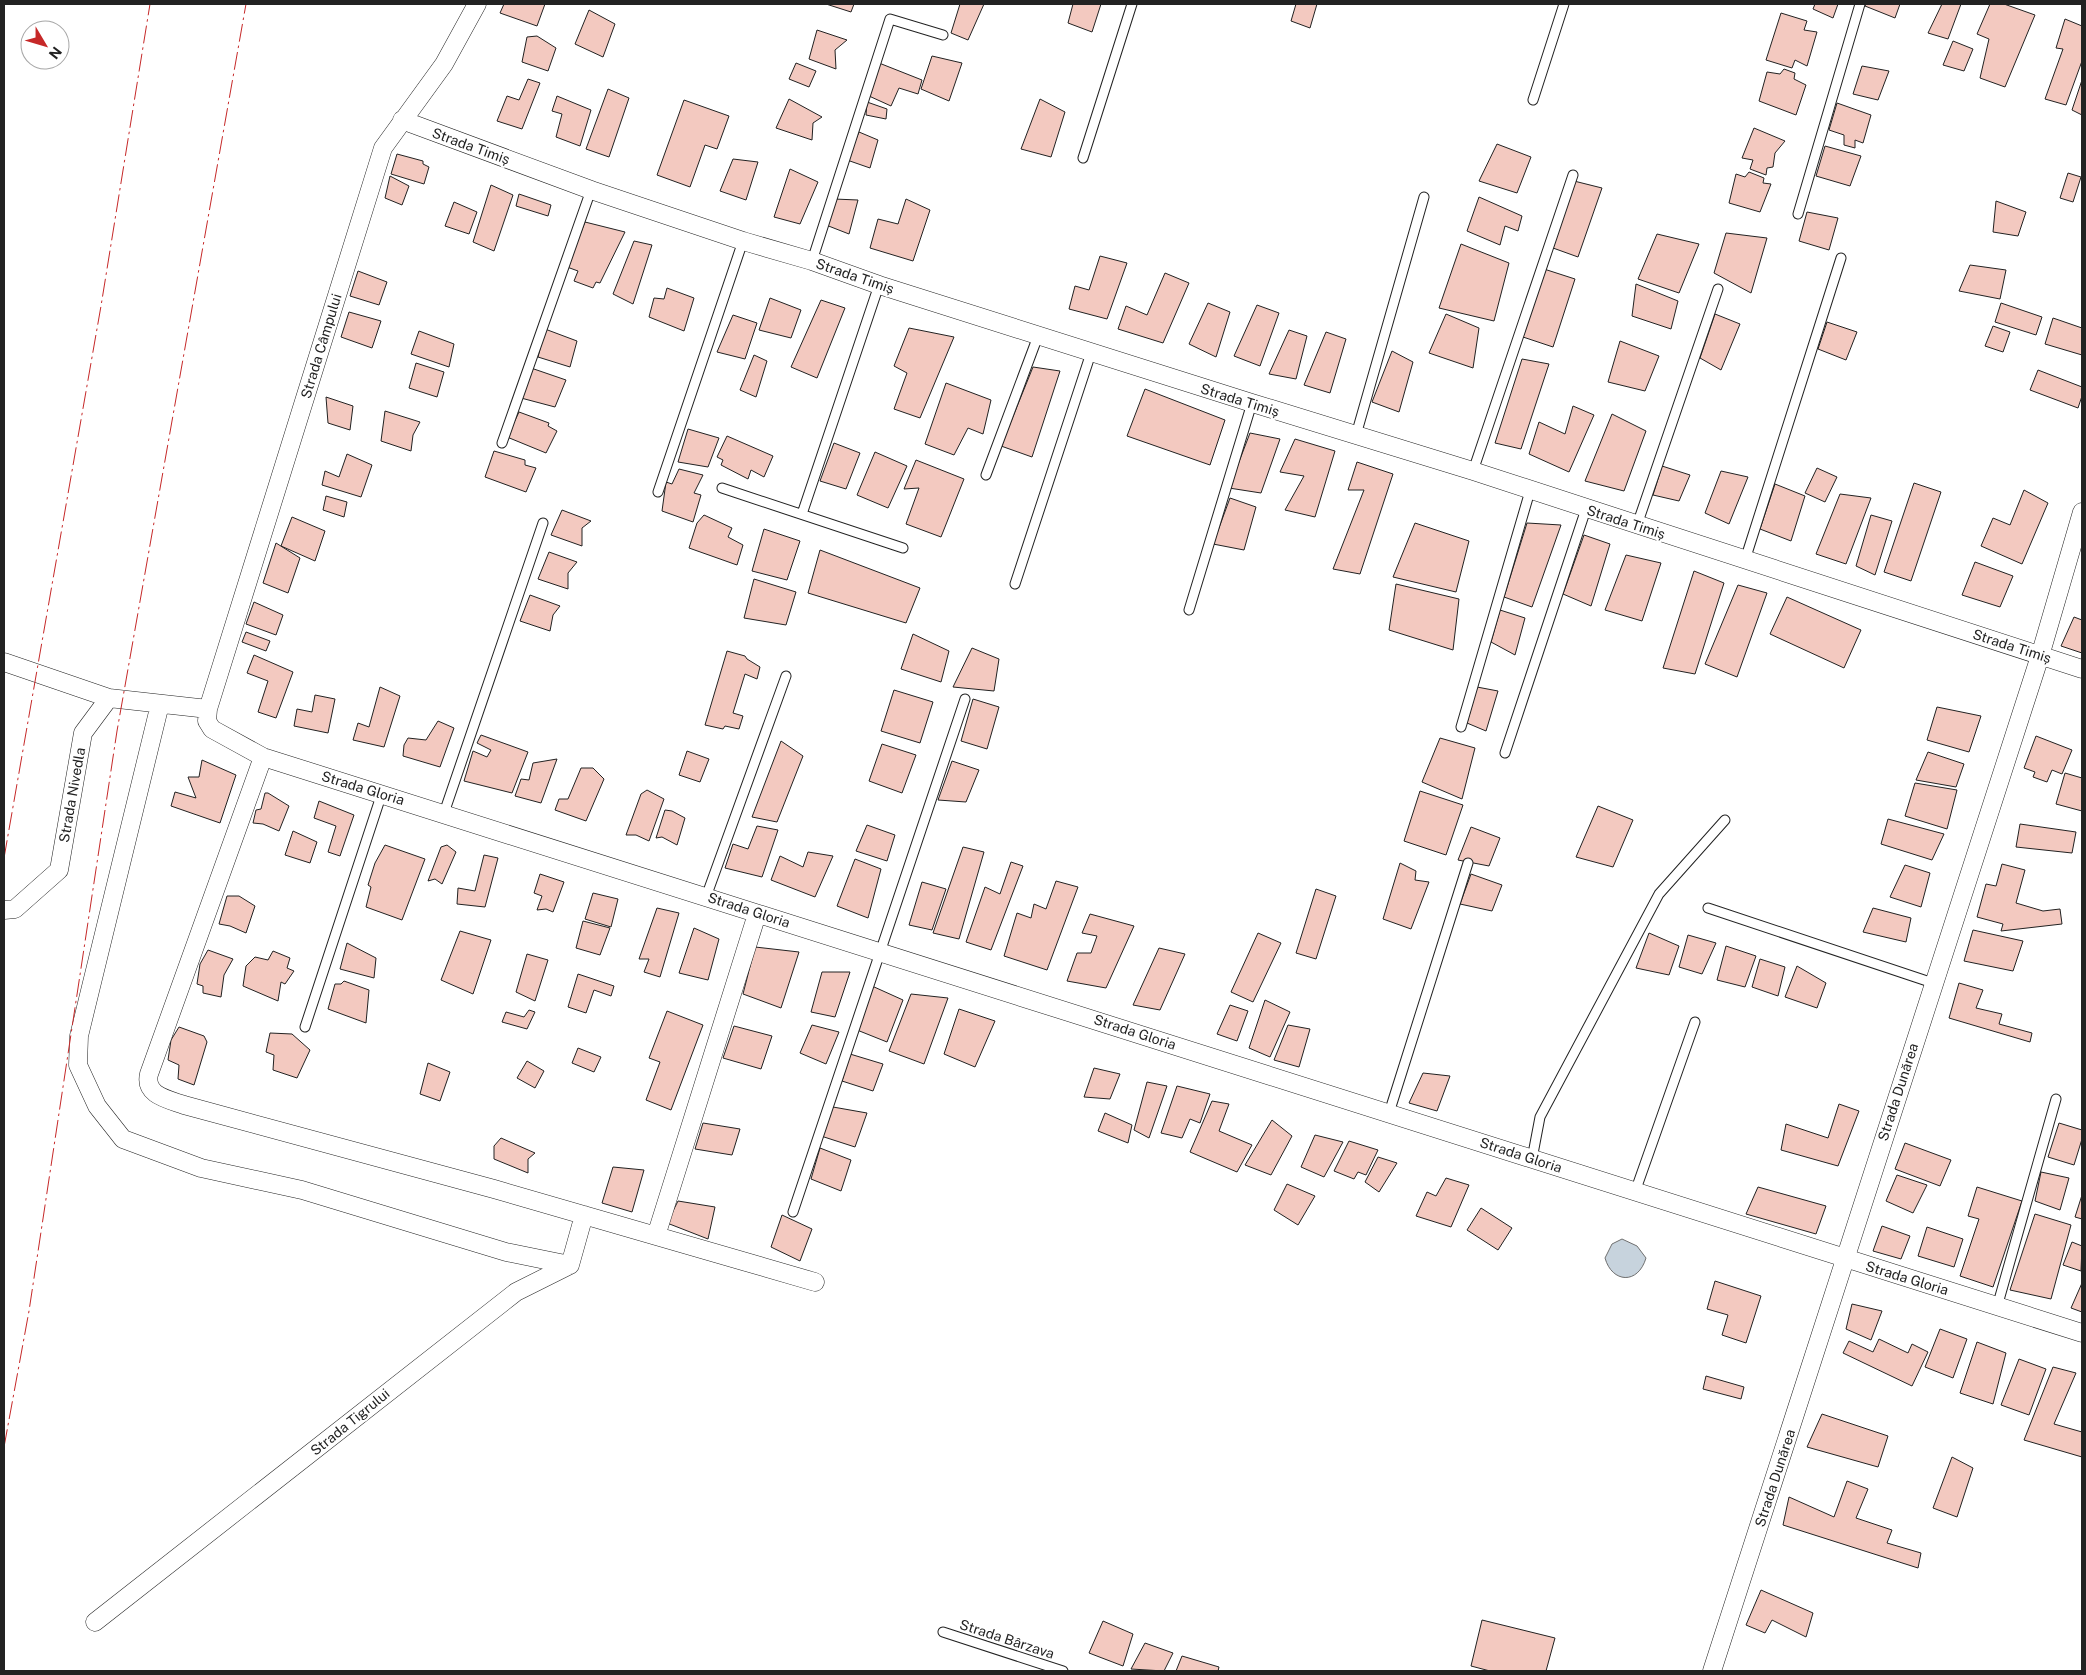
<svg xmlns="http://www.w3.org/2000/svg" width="2086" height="1675" font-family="'Public Sans',sans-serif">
<rect width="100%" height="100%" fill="#fff"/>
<path fill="#c7d3dd" stroke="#6f6f6f" d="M1622 1239 1637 1246 1646 1258C1638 1285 1612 1283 1605 1258L1612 1244Z"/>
<path fill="#f3c9c0" stroke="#222" d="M504 4H545L537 26 500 13Z
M826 4H854L851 12Z
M960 4H984L968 40 951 33Z
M1073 4H1101L1092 32 1068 23Z
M1296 4H1317L1310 28 1291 21Z
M1815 4H1838L1833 18 1813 9Z
M1866 4H1900L1895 18 1865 6Z
M1942 4H1961L1948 39 1928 33Z
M1990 4H2004L2035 15 2005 87 1980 78 1989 39 1977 34Z
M589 10 615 24 603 57 575 44Z
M1781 13 1807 21 1804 30 1817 32 1807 66 1795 60 1792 68 1766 60Z
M2065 19 2082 26V61L2066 105 2045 99 2063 49 2056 48Z
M817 30 847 40 835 50 836 69 809 59Z
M537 36 556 48 548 71 522 62 527 37Z
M1953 41 1973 49 1964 71 1943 65Z
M932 56 962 63 949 101 921 89Z
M796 63 816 71 809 87 789 79Z
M879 63 922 80 918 94 899 88 891 106 869 96Z
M1862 66 1889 71 1878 100 1853 94Z
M1784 69 1795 73 1794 79 1806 85 1796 115 1759 101 1767 72 1780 74Z
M528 79 540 83 522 129 497 121 507 96 519 100Z
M2082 80V115L2072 110Z
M608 89 629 98 609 157 586 149Z
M557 96 591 110 580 146 556 137 562 114 552 111Z
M789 99 822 117 813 123 812 140 776 128Z
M1040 99 1065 112 1051 157 1021 149Z
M684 100 729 116 717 149 705 145 690 187 657 175Z
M867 102 887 109 886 119 866 115Z
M1837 103 1871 115 1863 143 1855 140V148L1844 145V135L1829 130Z
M1754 128 1785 141 1775 153 1773 167 1767 168 1766 175 1750 169 1753 160 1742 158Z
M859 132 878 140 870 168 847 160Z
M1497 144 1531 157 1517 193 1479 181Z
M1825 146 1861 156 1850 186 1816 176Z
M397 154 423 161V164L429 167 424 184 391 174Z
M733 159 758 162 746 200 720 191Z
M790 169 818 182 800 224 774 217Z
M1749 172 1764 178 1763 183 1771 184 1760 212 1729 203 1736 174 1745 177Z
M2068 173 2081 177 2073 202 2060 198Z
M390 176 409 186 402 205 385 198Z
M1574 181 1602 188 1578 257 1553 248Z
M491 185 513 195 494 251 473 242Z
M519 194 551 205 548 216 516 206Z
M1479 197 1522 216 1518 231 1505 226 1500 245 1467 231Z
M834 199 858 200 849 234 826 225Z
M906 199 930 210 913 261 870 248 878 219 898 224Z
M1996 201 2026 212 2018 236 1993 232Z
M454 202 477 212 469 234 445 226Z
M1807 212 1838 218 1829 250 1799 241Z
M585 222 625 232 600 283 596 282 593 288 574 281 578 271 567 267Z
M1726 233 1767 238 1751 293 1714 273Z
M1657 234 1699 244 1679 293 1638 279Z
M634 241 652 245 633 304 613 294Z
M1461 244 1509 263 1494 321 1439 308Z
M1100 256 1127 263 1107 319 1069 309 1075 286 1089 290Z
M1970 265 2006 270 2000 299 1959 291Z
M1544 269 1575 279 1553 347 1523 337Z
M358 271 387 282 379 305 350 296Z
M1165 273 1189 283 1163 343 1118 329 1126 306 1147 315Z
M1636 284 1678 301 1671 329 1632 316Z
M667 288 694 298 684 331 649 317 654 298 664 299Z
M770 298 801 310 791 338 759 330Z
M821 300 845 308 817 378 791 367Z
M1208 303 1230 312 1216 357 1189 344Z
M2001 303 2042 317 2036 335 1995 322Z
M1257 305 1279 313 1260 366 1234 356Z
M349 312 381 321 372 348 341 337Z
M1446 314 1479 328 1473 368 1429 353Z
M1715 314 1740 324 1721 370 1700 358Z
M733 315 757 323 745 359 717 352Z
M2053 318 2082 328V355L2045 344Z
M1827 322 1857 332 1846 360 1818 349Z
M1993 326 2010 332 2003 352 1985 346Z
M909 328 954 337 920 418 894 409 907 373 894 366Z
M545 329 577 341 570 367 538 357Z
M1289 330 1307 336 1296 379 1269 374Z
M419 331 454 344 449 367 411 354Z
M1326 332 1346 339 1330 393 1304 385Z
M1620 341 1659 356 1645 391 1608 382Z
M1392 351 1413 362 1399 412 1372 402Z
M754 355 767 361 756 397 740 390Z
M1522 359 1549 364 1521 449 1495 443Z
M416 363 444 372 437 397 409 388Z
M1033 367 1060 371 1032 457 1001 446Z
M531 368 566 380 555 407 521 398Z
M2038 370 2082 387V396L2078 408 2030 390Z
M946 383 991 400 983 434 968 428 954 455 925 444Z
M1145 389 1225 420 1210 465 1127 436Z
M326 397 353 406 350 430 328 423Z
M1573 406 1594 415 1569 472 1529 454 1539 422 1565 434Z
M385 411 420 422 413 435 411 451 381 441Z
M519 412 549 423 548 426 557 431 546 453 507 437Z
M1612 414 1646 431 1624 491 1585 481Z
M688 429 719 438 708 467 678 462Z
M1250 433 1280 439 1261 493 1229 488Z
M727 436 773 456 764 477 751 470 748 479 721 465 723 460 717 457Z
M1295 439 1335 451 1315 517 1285 510 1304 476 1280 472Z
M834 443 860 453 846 489 820 481Z
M494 451 525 460V465L536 468 526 492 485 477Z
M875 452 907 466 888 508 857 495Z
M347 454 372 465 361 497 322 485 325 471 339 477Z
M916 460 964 479 941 537 906 524 919 488 904 489Z
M1357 462 1393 474 1360 574 1333 569 1364 490H1348Z
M1662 466 1690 475 1679 501 1653 495Z
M1817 468 1837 477 1825 502 1805 493Z
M679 469 703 475 694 493 701 495 693 522 662 511 666 482 672 484Z
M1721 471 1748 477 1729 524 1705 513Z
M1914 483 1941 492 1911 581 1884 572Z
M1775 484 1805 496 1791 541 1760 529Z
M2024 490 2048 503 2022 564 1981 546 1993 518 2010 525Z
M1840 494 1871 498 1846 564 1816 554Z
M326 496 347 502 344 517 323 510Z
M1230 498 1256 507 1244 550 1213 544Z
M562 510 591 521 582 528V546L551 535Z
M704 515 732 528 728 537 743 545 737 565 689 548 697 523Z
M1871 515 1892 521 1875 575 1856 566Z
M292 517 325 531 315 561 281 546Z
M1415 523 1469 541 1456 592 1393 577Z
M1527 523 1561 525 1532 607 1504 597Z
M764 529 800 541 787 580 752 571Z
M1584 535 1610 544 1591 606 1563 594Z
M276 543 300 558 288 593 263 583Z
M820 550 920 588 906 623 808 593Z
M549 552 577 562 568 573V589L538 579Z
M1626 555 1661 563 1642 621 1605 610Z
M1975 562 2013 576 2000 607 1962 595Z
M1694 571 1724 583 1695 674 1663 668Z
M754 579 796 592 786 625 744 618Z
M1396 584 1459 599 1453 650 1389 630Z
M1738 585 1767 593 1737 677 1705 664Z
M530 595 560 606 553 615 550 631 520 621Z
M1787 597 1861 630 1844 668 1770 634Z
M254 602 283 615 276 635 246 624Z
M1500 610 1525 618 1515 655 1491 642Z
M2074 617 2082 620V653L2061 646Z
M246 632 270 641 266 651 242 642Z
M913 634 949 651 941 682 901 669Z
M972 648 999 659 994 691 953 687Z
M727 651 745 656 747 659 760 667 757 679 745 674 733 713 743 716 739 729 725 726 723 729 705 725Z
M254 655 293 672 276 718 258 712 268 681 247 673Z
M380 687 400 696 384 747 353 740 358 723 369 727Z
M1477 687 1498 691 1486 731 1467 723Z
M894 690 933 702 920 743 881 731Z
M315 695 335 699 328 733 294 726 297 709 312 712Z
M973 699 999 707 987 749 961 741Z
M1937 707 1981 716 1969 752 1927 740Z
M438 721 454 728 440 767 403 756 404 745 408 738 426 740Z
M481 735 528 752 512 793 464 781 473 751 487 757 491 750 477 743Z
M2036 736 2072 750 2062 774 2052 770 2047 782 2033 777 2035 772 2024 768Z
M1440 738 1475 748 1462 799 1422 782Z
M781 741 803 756 777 822 752 817Z
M882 744 916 755 902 793 869 781Z
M687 751 709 759 700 782 679 775Z
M1928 752 1964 764 1956 787 1916 780Z
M557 759 541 803 515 796 521 779 529 780 533 763Z
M202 760 236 775 220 823 171 806 175 792 196 798 188 777H199Z
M952 761 979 770 966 802 938 800Z
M581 768H593L604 779 586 821 555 810 559 799H568Z
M2065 773 2082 778V811L2056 804Z
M1915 783 1957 790 1947 829 1905 816Z
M647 790 664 799 649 841 636 835H626L641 794Z
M1420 791 1463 805 1446 855 1404 841Z
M265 793H268L289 806 279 831 263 824 253 823 256 810 261 809Z
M319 801 354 815 340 856 328 852 336 826 314 818Z
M1598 806 1633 820 1613 867 1576 857Z
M665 810 672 811 685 818 677 845 662 837 656 838Z
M1888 819 1944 834 1932 860 1881 844Z
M2020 824 2076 832 2072 853 2016 847Z
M867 825 895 835 887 861 856 851Z
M757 826 778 830 762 877 725 868 733 844 748 849Z
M1471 827 1500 838 1489 866 1458 860Z
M293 831 317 842 310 863 285 855Z
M385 845 425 859 402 920 366 907 371 887 368 885 375 863Z
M447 845 456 852 442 884 435 879 428 881 441 847Z
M963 847 984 852 959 939 933 933Z
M808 852 833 856 815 897 771 880 780 856 803 867Z
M484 855 498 858 485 907 457 904 458 888 475 891Z
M855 859 881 869 868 918 837 906Z
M1011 862 1023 866 991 950 966 942 985 887 1000 894Z
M1400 863 1416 871 1415 880 1429 882 1411 929 1383 919Z
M2002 864 2025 870 2016 903 2043 911 2060 909 2062 924 2001 931 2003 924 1977 917 1986 884 1996 886Z
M1905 865 1930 873 1921 907 1890 897Z
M540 874 564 882 553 912 546 909 537 910 542 896 534 893Z
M1471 874 1502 885 1492 911 1460 904Z
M1056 881 1078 887 1047 970 1004 956 1017 913 1031 918 1034 904 1046 909Z
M922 882 946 889 932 930 909 925Z
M1316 889 1336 896 1316 959 1296 953Z
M593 893 618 899 611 927 585 919Z
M227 896H239L255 906 246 933 230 926 219 924Z
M657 908 679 913 660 977 644 972 649 959H639Z
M1873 908 1911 918 1906 942 1863 932Z
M1090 914 1134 926 1106 988 1067 981 1077 953H1091L1097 936 1082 933Z
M583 921 610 928 600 955 576 948Z
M694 928 719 939 708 980 679 973Z
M1973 930 2023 941 2013 971 1964 961Z
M460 931 491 940 473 994 441 980Z
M1258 933 1281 943 1253 1002 1231 992Z
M1649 933 1679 946 1669 975 1636 968Z
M1688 935 1716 943 1702 974 1679 967Z
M347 943 376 958 374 978 340 969Z
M1726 946 1756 956 1745 987 1717 980Z
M755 947 799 952 781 1008 743 994Z
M1159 948 1185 954 1160 1010 1133 1005Z
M208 950 233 959 224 975 221 997 203 993V986L197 984 200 964Z
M273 951 290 958 287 968 294 971 285 984 281 982 278 1001 243 986 246 966 255 957 268 960Z
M527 954 548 960 535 1001 516 992Z
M1760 959 1785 967 1778 996 1752 987Z
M1797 966 1826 983 1817 1008 1785 997Z
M822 972H850L835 1017 811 1012Z
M578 974 614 986 611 996 594 990 586 1013 568 1007Z
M344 981 369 990 366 1023 328 1009 335 984H341Z
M1959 983 1983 990 1976 1008 2002 1014 1999 1024 2032 1033 2030 1042 1949 1018Z
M872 986 903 1000 887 1042 857 1030Z
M911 994 948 998 924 1064 889 1051Z
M1265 1000 1290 1012 1270 1057 1249 1048Z
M1230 1005 1248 1011 1237 1041 1217 1034Z
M959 1009 995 1021 975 1067 944 1054Z
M529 1010 535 1012 527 1029 502 1022 506 1012 524 1017Z
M667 1011 703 1025 671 1110 646 1100 660 1062 649 1058Z
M812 1025 839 1032 826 1064 800 1053Z
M1288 1025 1310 1029 1299 1067 1274 1060Z
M734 1026 772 1036 761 1069 723 1058Z
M179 1027 204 1036 207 1042 194 1085 178 1079 179 1065 168 1060 171 1040Z
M270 1033 292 1034 310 1050 297 1078 273 1070 274 1055 266 1052Z
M578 1048 601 1057 594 1072 572 1063Z
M850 1054 883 1064 873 1091 842 1081Z
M527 1061 544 1071 535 1088 517 1078Z
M428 1063 450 1072 440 1101 420 1094Z
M1094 1068 1120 1074 1110 1099 1084 1097Z
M1423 1073 1450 1076 1437 1111 1409 1103Z
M1147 1082 1167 1086 1149 1138 1134 1130Z
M1177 1086 1210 1094 1200 1123 1190 1119 1182 1138 1161 1133Z
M1212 1101 1229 1104 1219 1131 1252 1145 1237 1172 1190 1152Z
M1839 1104 1859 1111 1838 1166 1781 1150 1786 1124 1828 1138Z
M833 1107 867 1113 855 1147 821 1136Z
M1105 1113 1132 1125 1128 1143 1098 1131Z
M1272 1120 1292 1136 1271 1175 1245 1165Z
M703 1123 740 1129 732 1155 695 1149Z
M2059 1123 2082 1130V1139L2074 1165 2048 1157Z
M1315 1135 1343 1142 1324 1177 1301 1167Z
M501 1138 535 1153 528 1159V1173L494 1159V1146Z
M1349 1141 1378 1150 1366 1175 1358 1172 1354 1179 1334 1171Z
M1905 1143 1951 1160 1940 1186 1895 1169Z
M820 1148 851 1160 841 1191 811 1179Z
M1378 1157 1397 1163 1379 1192 1365 1182Z
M613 1167 644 1170 632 1212 602 1203Z
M2041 1172 2069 1178 2060 1210 2035 1201Z
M1897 1175 1927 1185 1913 1213 1886 1201Z
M1446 1178 1469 1185 1451 1227 1416 1216 1427 1192 1436 1196Z
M1287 1184 1315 1196 1298 1225 1274 1210Z
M1758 1187 1826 1206 1816 1234 1746 1214Z
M1977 1187 2022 1201 1993 1287 1960 1276 1979 1219 1968 1216Z
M2082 1195V1219L2075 1217Z
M678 1201 715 1207 708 1239 667 1223Z
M1481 1208 1512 1228 1498 1250 1467 1230Z
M2035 1214 2071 1225 2051 1299 2010 1290Z
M782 1215 812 1229 800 1261 771 1247Z
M1882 1226 1910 1236 1901 1259 1873 1251Z
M1927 1227 1963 1239 1954 1267 1918 1256Z
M2072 1242 2082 1246 2081 1271 2063 1265Z
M1715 1281 1761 1296 1746 1343 1722 1335 1728 1315 1707 1309Z
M2082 1283V1312L2071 1308Z
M1852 1304 1882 1311 1871 1340 1846 1329Z
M1940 1329 1967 1339 1953 1378 1925 1367Z
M1879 1339 1908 1353 1912 1344 1928 1352 1912 1386 1843 1353 1849 1341 1873 1352Z
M1977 1342 2006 1353 1993 1404 1960 1393Z
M2019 1359 2046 1369 2029 1415 2001 1405Z
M2053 1367 2076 1373 2054 1424 2082 1432V1457L2024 1440Z
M1706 1376 1744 1387 1741 1399 1703 1389Z
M1822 1414 1888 1436 1878 1467 1807 1447Z
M1952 1457 1973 1468 1957 1517 1933 1508Z
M1847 1481 1868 1489 1856 1518 1892 1530 1887 1543 1921 1553 1918 1568 1783 1525 1789 1497 1834 1517Z
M1761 1590 1813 1613 1806 1637 1772 1620 1765 1633 1746 1625Z
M1482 1620 1555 1638 1546 1671H1490L1471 1666Z
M1103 1621 1133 1634 1123 1666 1089 1653Z
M1145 1643 1173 1653 1164 1671 1131 1669Z
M1182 1656 1219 1667 1218 1671H1176Z"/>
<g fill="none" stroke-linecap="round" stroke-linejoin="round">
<defs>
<path id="lane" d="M1533 100 1564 4
M1083 158 1132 4
M1798 214 1860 4
M812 261 890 19 943 35
M1356 435 1424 197
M502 443 591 190
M1473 471 1573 175
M986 475 1038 336
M722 488 903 548
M658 492 743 241
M802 514 879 285
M1637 525 1718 289
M1745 560 1841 258
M1015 584 1091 353
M1189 610 1252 403
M1461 727 1530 491
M1505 753 1586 509
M444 813 543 523
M706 897 786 676
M1708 908 1933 983
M305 1027 382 793
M1389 1113 1468 863
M1532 1159 1540 1117 1659 894 1725 820
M1635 1192 1695 1022
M793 1212 965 699
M1997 1307 2056 1099
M943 1632 1063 1671"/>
<path id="street" d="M477 4 444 64 383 148 208 709 207 721 212 729 263 757 2082 1333
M402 120 591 190 743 241 812 261 879 285 1252 403 1473 471 2082 669
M4 662 109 698
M160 704 79 1036 78 1065 97 1106 123 1139 201 1168 302 1190 506 1252 570 1265
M263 757 149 1074C144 1095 167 1099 184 1105L494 1189 815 1282
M4 910 15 909 59 870 83 733 109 698 208 709
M656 1236 757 914
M95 1622 516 1292 570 1265 584 1215
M1712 1671 2040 656 2082 512"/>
</defs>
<use href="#lane" stroke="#222" stroke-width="11"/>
<use href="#street" stroke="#222" stroke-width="19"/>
<use href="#lane" stroke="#fff" stroke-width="9"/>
<use href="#street" stroke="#fff" stroke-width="18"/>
<path stroke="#c62828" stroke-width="1" stroke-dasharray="18 4 2.5 4" stroke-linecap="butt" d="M4 858 101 306 150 4
M4 1447 29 1311 117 731 246 4"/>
</g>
<g text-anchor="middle" stroke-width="4" stroke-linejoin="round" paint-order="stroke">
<g font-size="14" fill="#222" stroke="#fff">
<text transform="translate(471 146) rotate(20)" y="5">Strada Timiș</text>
<text transform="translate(855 276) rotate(19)" y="5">Strada Timiș</text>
<text transform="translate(321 346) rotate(-73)" y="5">Strada Câmpului</text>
<text transform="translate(1240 400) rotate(17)" y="5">Strada Timiș</text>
<text transform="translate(1626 522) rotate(18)" y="5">Strada Timiș</text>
<text transform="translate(2012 646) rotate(18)" y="5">Strada Timiș</text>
<text transform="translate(363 788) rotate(17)" y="5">Strada Gloria</text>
<text transform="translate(72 795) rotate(-80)" y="5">Strada Nivedla</text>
<text transform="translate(749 910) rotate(18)" y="5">Strada Gloria</text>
<text transform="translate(1135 1032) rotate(18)" y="5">Strada Gloria</text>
<text transform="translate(1898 1092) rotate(-72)" y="5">Strada Dunărea</text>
<text transform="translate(1521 1155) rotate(18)" y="5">Strada Gloria</text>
<text transform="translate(1907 1278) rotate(17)" y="5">Strada Gloria</text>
<text transform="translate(350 1422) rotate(-39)" y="5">Strada Tigrului</text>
<text transform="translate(1775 1478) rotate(-72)" y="5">Strada Dunărea</text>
<text transform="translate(1007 1639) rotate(18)" y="5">Strada Bârzava</text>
</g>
</g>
<rect width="2086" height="1675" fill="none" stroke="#222222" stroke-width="10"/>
<g transform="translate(45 45) rotate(128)"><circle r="24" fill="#ffffff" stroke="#a7a7a7"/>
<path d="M0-4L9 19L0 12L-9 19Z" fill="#c62828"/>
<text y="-8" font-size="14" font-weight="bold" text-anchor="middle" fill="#222222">N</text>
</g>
</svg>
